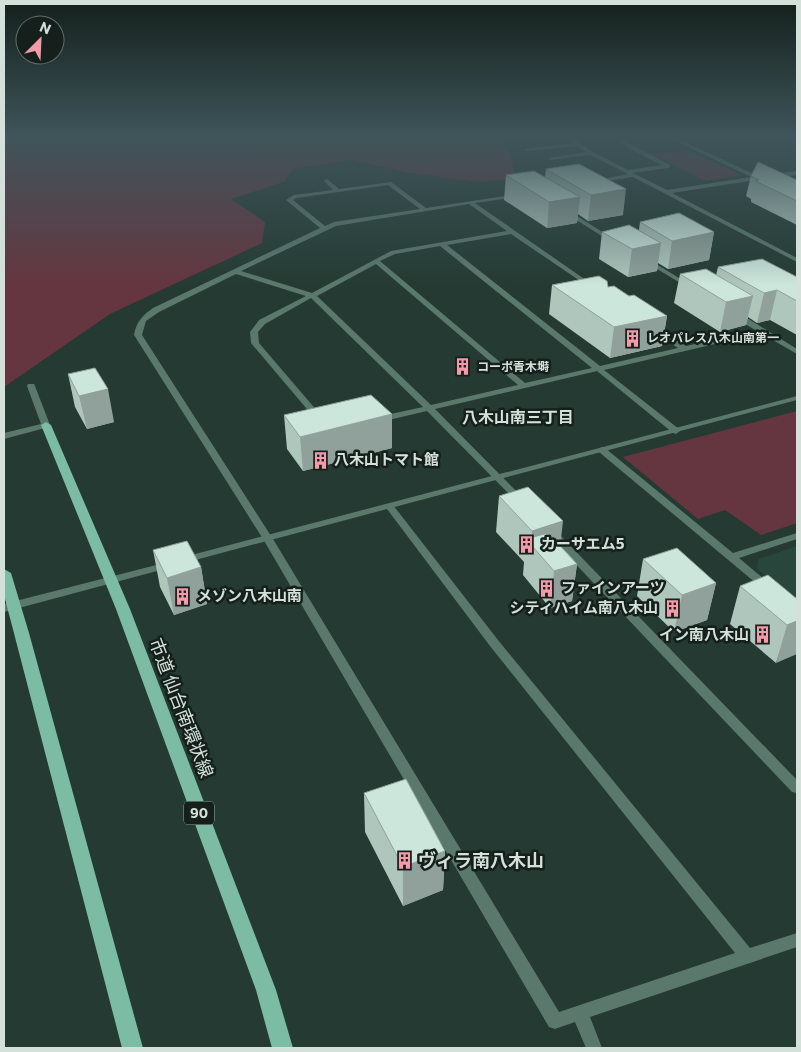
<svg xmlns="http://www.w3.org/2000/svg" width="801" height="1052" font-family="Commissioner,'Noto Sans JP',sans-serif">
<rect width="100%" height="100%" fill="#243a32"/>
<path fill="#28463b" d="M797 546V601L757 569 758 559Z"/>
<path fill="#653640" d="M4 138H501L512 159 514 179 477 182 405 172 352 160 293 169 284 182 231 199 265 222 262 243 110 314 4 387Z
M688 151 742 175 706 181 651 154Z
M797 411V523L761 535 725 510 698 519 623 457Z"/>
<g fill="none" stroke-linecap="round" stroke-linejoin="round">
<path fill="#5b786d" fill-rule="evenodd" d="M568 138H573L593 152 628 170 662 165 630 149 616 138C621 138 661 160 670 165V167L668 168 633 173 667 190 751 177 670 138H676L758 176 797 171V175L763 179 767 181 764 183 756 180 672 193 797 258V262L633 177 593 183V181L628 174 590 155 551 160 548 158 586 152 577 146 527 151 524 149 574 143Z
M327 179 339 189 391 182 426 208 519 194 520 195 517 197 475 203 593 285V287H589L511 234 447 245 600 366 678 348 650 330 649 328 653 326 686 346 762 329 766 331 762 333 604 370 679 429 680 431 676 434 673 433 597 371 435 409 524 499 526 501 521 504 518 503 427 411 380 422 377 421 376 419 377 417 423 407 311 298 265 324 258 332 259 343 324 419 320 422 317 421 251 343 250 332 259 320 306 296 236 274 159 312 146 321 142 335 273 539 559 1012 735 953 490 646 387 509 385 507 387 505H393L498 640 750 948 797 933V947L590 1017 602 1048H586L575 1022 555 1029 549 1027 263 539 134 335C136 322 143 315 153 308L320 228 286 200 294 195 333 190 324 181ZM388 185 420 209 334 222 325 226 293 200 296 198ZM469 204 507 231 391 251 312 293 241 271 336 226ZM440 246 592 368 525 383 380 261 395 254ZM376 264 518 385 431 405 317 296Z
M28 384H34L35 386 50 425 49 427 4 439V433L41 424 27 386Z
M602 447 605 448 733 553 797 533V539L739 558 771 585 772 587 771 589H763L599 452 597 450Z
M552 530 556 531 797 780V793L792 792 548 535 547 533Z"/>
<path fill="#5b786d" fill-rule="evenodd" d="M565 211H569L615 240 610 241 565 213Z
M644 259H648L692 286 687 287 644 261Z
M733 313H739L797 349V354L733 317Z
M797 396V400L184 563 179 560 180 558Z
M168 562 173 565 172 567 4 612V604Z"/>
<path fill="#7cbba4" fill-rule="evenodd" d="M46 422 51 425 130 609 276 990 293 1048H272L256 990 116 609 41 425Z
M4 569 11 573 29 633 143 1048H122L4 595Z"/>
</g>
<path fill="#afc6bd" d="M579 164 623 215 588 221 578 214 577 223 547 228 504 200 506 175 545 177 546 169Z
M751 176 797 180V225L751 202V199L746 196Z
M640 222 714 232 709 260 668 269 658 263 657 271 628 277 599 259 602 232 639 230Z
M718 267 797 277V335L770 320 757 323 748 317 746 325 720 332 674 303 680 274 716 275Z
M552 285 608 287 629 296 667 316 662 346 610 358 549 314Z
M68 374 114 422 87 429 75 407Z
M392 414V448L303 471 287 449 284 415Z
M499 496 560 545 577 564 572 601 550 608 523 575 524 562 496 532Z
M153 550 201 567 207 604 174 615 160 587Z
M643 559 716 583 707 620 674 632 637 596Z
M740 586 797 599 776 663 730 624Z
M364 793 445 851 443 890 403 906 365 832Z"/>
<path fill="#8fa19a" d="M626 189 623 215 588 221 591 195Z
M580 197 577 223 547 228 549 202Z
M714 232 709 260 668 269 672 241Z
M661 243 657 271 628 277 632 249Z
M777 290 770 320 757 323 764 293Z
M753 296 746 325 720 332 726 302Z
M667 316 662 346 610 358 614 327Z
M108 389 114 422 87 429 79 396Z
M392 414V448L303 471 300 437Z
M563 521 559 557 531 544 532 531Z
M577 564 572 601 550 608 554 571Z
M201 567 207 604 174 615 167 578Z
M716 583 707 620 674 632 682 595Z
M797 621V654L776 663 787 625Z
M445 851 443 890 403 906V867Z"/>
<path fill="#cce6dc" stroke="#8fa19a" d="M758 162 797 180V201L755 181 759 180 751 176Z
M579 164 626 189 591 195 546 169Z
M534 171 580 197 549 202 506 175Z
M679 213 714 232 672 241 640 222Z
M629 225 661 243 632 249 602 232Z
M762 259 797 277V301L777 290 764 293 718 267Z
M706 269 753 296 726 302 680 274Z
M599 276 607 281 608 287 614 286 629 296 634 295 667 316 614 327 552 285Z
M95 368 108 389 79 396 68 374Z
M371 395 392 414 300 437 284 415Z
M528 487 563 521 532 531 499 496Z
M548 533 577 564 554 571 526 539Z
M187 541 201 567 167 578 153 550Z
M677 548 716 583 682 595 643 559Z
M768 575 797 599V621L787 625 740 586Z
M406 779 445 851 403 867 364 793Z"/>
<linearGradient id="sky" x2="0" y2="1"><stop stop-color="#14201c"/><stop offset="0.48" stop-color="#3f555a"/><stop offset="1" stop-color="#3f555a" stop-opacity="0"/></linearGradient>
<rect width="801" height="285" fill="url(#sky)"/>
<defs>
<symbol id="building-bare" viewBox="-9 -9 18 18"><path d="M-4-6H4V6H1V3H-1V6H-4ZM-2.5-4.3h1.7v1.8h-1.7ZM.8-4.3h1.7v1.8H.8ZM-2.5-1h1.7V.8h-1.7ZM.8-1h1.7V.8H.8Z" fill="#f39aab" stroke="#151f1b" stroke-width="2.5" paint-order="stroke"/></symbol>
</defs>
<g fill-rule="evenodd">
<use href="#building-bare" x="620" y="326" width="25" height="25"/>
<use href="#building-bare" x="450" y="354" width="25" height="25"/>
<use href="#building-bare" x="308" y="448" width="25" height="25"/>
<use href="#building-bare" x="514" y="532" width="25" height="25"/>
<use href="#building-bare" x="534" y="576" width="25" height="25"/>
<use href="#building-bare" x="170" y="584" width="25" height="25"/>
<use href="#building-bare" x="660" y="596" width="25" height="25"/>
<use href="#building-bare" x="750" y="622" width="25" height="25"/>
<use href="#building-bare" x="392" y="848" width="25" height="25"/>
</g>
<g text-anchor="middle" stroke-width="5" stroke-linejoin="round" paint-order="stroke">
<g font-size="12" font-weight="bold" fill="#d4e1db" stroke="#151f1b" text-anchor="start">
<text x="647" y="342">レオパレス八木山南第一</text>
<text x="477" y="371">コーポ青木塒</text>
</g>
<rect fill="#151f1b" stroke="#9ba7a1" stroke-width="1" x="184" y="801.5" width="30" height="23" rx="4"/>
<g font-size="14" font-weight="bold" fill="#d4e1db">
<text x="199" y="818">90</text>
</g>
<g font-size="15" font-weight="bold" fill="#d4e1db" stroke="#151f1b" text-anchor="start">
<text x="334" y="465">八木山トマト館</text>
<text x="541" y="549">カーサエム5</text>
<text x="561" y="593">ファインアーツ</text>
<text x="197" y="601">メゾン八木山南</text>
<text x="658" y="613" text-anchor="end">シティハイム南八木山</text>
<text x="749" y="640" text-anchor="end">イン南八木山</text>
</g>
<g font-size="16" font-weight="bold" fill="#d4e1db" stroke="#151f1b">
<text x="518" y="423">八木山南三丁目</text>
</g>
<g font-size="18" fill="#d4e1db" stroke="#151f1b">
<text transform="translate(181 708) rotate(69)" y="6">市道 仙台南環状線</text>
</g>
<g font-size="18" font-weight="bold" fill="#d4e1db" stroke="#151f1b" text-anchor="start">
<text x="418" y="867">ヴィラ南八木山</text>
</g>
</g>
<rect width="801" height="1052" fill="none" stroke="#d4e1db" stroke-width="10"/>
<g transform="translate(40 40) rotate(24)"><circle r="24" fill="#151f1b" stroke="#616d68"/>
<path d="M0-4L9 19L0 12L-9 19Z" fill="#f39aab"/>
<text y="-8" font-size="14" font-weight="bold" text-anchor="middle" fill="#d4e1db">N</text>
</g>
</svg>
